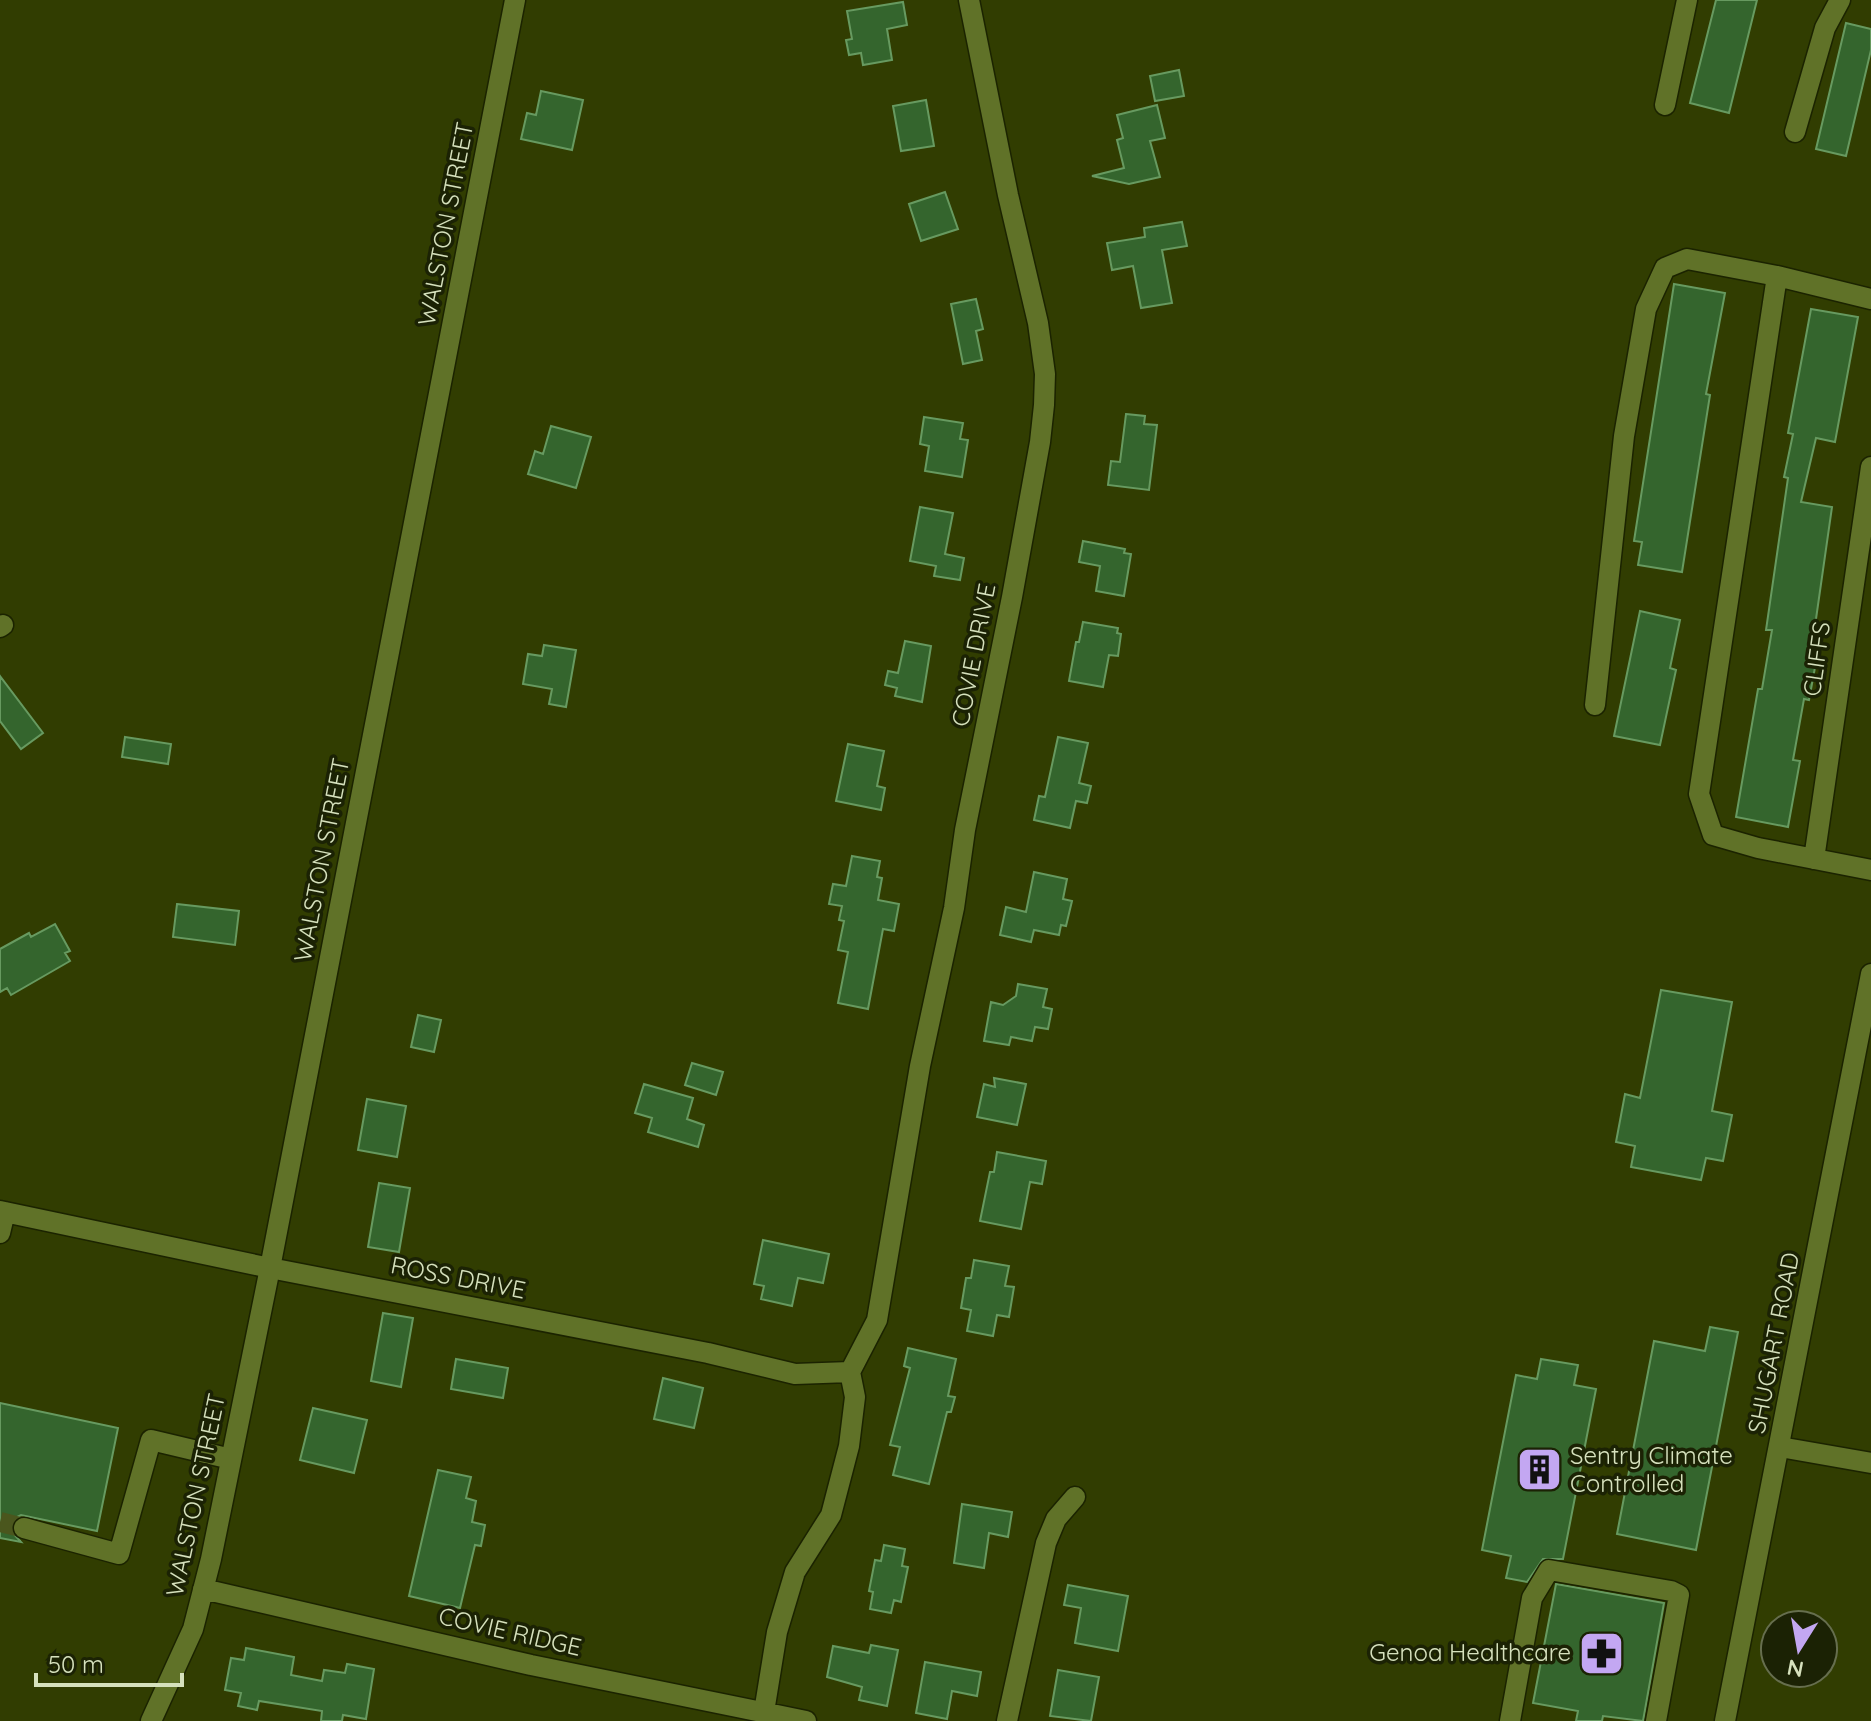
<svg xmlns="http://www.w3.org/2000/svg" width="1871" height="1721" font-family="Quicksand,sans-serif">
<rect width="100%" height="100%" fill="#313d01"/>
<path fill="#34652d" stroke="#679a60" stroke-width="2" d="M1716 0H1757L1729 113 1690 103Z
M903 2 907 25 887 29 892 60 863 65 861 53 849 55 846 40 852 39 847 11Z
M1846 23 1871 29V50L1846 156 1816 149Z
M1179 70 1184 96 1155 101 1150 76Z
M541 91 583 100 572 150 521 139 527 113 536 115Z
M926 100 934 146 901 151 893 106Z
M1157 105 1165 138 1150 141 1160 177 1129 184 1092 176 1124 168 1117 140 1123 138 1117 115Z
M945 192 958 229 921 241 909 204Z
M1182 222 1187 246 1162 250 1172 303 1141 308 1133 266 1112 270 1107 243 1145 237 1144 228Z
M1674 284 1725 293 1706 394 1710 395 1682 572 1638 565 1642 542 1634 541Z
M976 299 983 329 976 331 982 360 963 364 951 304Z
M1811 309 1858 317 1835 442 1816 438 1801 502 1832 507 1810 661 1816 662 1809 700 1804 699 1793 760 1800 761 1788 827 1736 817 1758 689H1762L1772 630H1766L1788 478 1784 477 1793 434 1788 433Z
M1126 414 1145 416 1144 424 1157 425 1149 490 1108 485 1111 461 1120 462Z
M924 417 963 423 960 439 968 440 962 477 925 471 929 446 920 444Z
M551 426 591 437 576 488 528 474 535 451 543 454Z
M920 507 953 513 945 554 964 558 960 580 934 576 936 566 910 561Z
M1083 541 1125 549 1124 553 1131 554 1124 596 1096 591 1100 566 1079 562Z
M1640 611 1680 620 1670 668 1676 670 1660 745 1614 736Z
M1083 622 1118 628 1117 633 1121 634 1118 656 1109 655 1103 687 1069 681 1076 642H1079Z
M905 641 931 646 922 702 895 696 897 688 885 685 888 671 898 673Z
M544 645 576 650 566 707 549 704 552 689 523 684 528 654 542 656Z
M0 676 43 733 21 749 0 721Z
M125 737 171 744 168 764 122 757Z
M1058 737 1088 743 1079 783 1091 786 1087 803 1076 801 1070 828 1034 820 1039 796 1045 797Z
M848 744 884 751 877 786 885 788 881 810 836 801Z
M852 856 880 861 877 877 882 878 878 900 899 904 894 931 883 929 868 1009 838 1003 848 952 838 950 844 921 839 920 842 906 829 904 833 884 846 886Z
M1034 872 1067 879 1063 899 1072 901 1066 926 1061 925 1059 935 1034 930 1031 942 1000 935 1006 907 1026 912Z
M177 904 239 911 235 945 173 937Z
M55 924 70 951 65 953 70 961 11 995 7 988 0 992V949L29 933 31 937Z
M1018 984 1047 989 1043 1007 1052 1009 1048 1029 1035 1027 1032 1041 1011 1037 1009 1045 984 1041 991 1002 1003 1005 1016 996Z
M1661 990 1732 1002 1712 1111 1732 1115 1723 1161 1706 1158 1701 1180 1631 1167 1635 1146 1616 1142 1625 1094 1640 1098Z
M418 1015 441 1020 434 1052 411 1047Z
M692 1063 723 1072 716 1095 685 1085Z
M994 1078 1026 1084 1017 1125 977 1117 984 1084 995 1087Z
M644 1084 693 1098 687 1119 704 1125 698 1147 648 1132 652 1118 635 1113Z
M367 1099 406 1106 397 1157 358 1150Z
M997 1152 1046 1161 1042 1184 1030 1182 1021 1229 980 1221 990 1172H994Z
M379 1183 410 1188 399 1252 368 1247Z
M763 1240 829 1254 823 1283 798 1278 792 1306 761 1299 764 1286 754 1284Z
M974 1260 1009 1266 1005 1286 1014 1287 1009 1317 997 1315 993 1336 967 1331 971 1310 961 1308 966 1278H971Z
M383 1313 413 1318 401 1387 371 1381Z
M1710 1327 1738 1332 1696 1550 1617 1534 1654 1341 1705 1351Z
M908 1348 956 1359 948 1396 955 1397 951 1412H947L929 1484 893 1475 900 1447 890 1445 910 1368 904 1366Z
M456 1359 508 1368 503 1398 451 1389Z
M1541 1359 1578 1365 1574 1385 1596 1389 1563 1559H1543L1527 1582 1506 1578 1511 1556 1482 1550 1516 1375 1537 1379Z
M663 1378 703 1388 694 1428 654 1419Z
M0 1403 118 1428 97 1531 21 1515 15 1518 11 1525 12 1532 21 1542 0 1538Z
M313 1408 367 1420 354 1473 300 1460Z
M438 1470 471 1477 466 1498 476 1501 472 1522 485 1525 481 1546 475 1545 460 1608 409 1596Z
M962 1504 1012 1512 1008 1537 989 1533 984 1568 954 1563Z
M884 1545 905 1549 902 1566 908 1567 901 1602 894 1600 891 1613 870 1609 873 1592 869 1591 875 1560 881 1561Z
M1556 1584 1664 1603 1643 1721 1603 1716 1602 1721H1576L1578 1711 1533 1703Z
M1068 1585 1128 1596 1118 1651 1075 1643 1081 1608 1064 1605Z
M871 1645 898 1650 887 1706 859 1700 862 1687 827 1677 833 1646 869 1653Z
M246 1648 294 1657 291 1675 322 1681 324 1670 345 1673 347 1664 374 1669 366 1719 343 1715 342 1721H321L322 1711 259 1701 257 1710 238 1706 241 1693 225 1690 231 1658 244 1660Z
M925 1662 981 1672 977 1696 952 1691 947 1719 916 1713Z
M1058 1670 1099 1677 1091 1721 1050 1716Z"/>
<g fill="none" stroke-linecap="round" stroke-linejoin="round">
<path stroke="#4a561d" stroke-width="20" stroke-dasharray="20 10" stroke-linecap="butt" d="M0 1522 24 1528"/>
<defs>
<path id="minor" d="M1665 105 1687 0
M1795 132 1825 28 1840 0
M1777 276 1699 794 1713 835 1758 848 1871 870
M0 627 3 625
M1595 705 1624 436 1646 309 1665 268 1687 259 1777 276 1871 299
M1814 859 1871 467
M0 1211 270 1268 708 1353 795 1374 850 1372 877 1320 920 1066 954 908 965 830 1012 597 1040 442 1044 405 1045 374 1038 323 1008 195 969 0
M0 1233 5 1212
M1780 1447 1871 1463
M24 1528 119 1554 151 1440 231 1459
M203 1589 531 1665 806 1721
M764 1712 777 1632 795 1572 831 1515 849 1446 855 1397 850 1372
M151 1721 193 1629 211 1559 270 1268 515 0
M1007 1721 1046 1543 1056 1519 1075 1497
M1510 1721 1532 1598 1549 1570 1671 1591 1679 1595 1656 1721
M1725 1721 1871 974"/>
</defs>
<use href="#minor" stroke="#1b2300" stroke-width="23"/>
<use href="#minor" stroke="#607228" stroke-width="20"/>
</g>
<defs>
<symbol id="building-square" viewBox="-11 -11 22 22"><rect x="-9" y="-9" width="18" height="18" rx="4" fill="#c3a7f2" stroke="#1b2204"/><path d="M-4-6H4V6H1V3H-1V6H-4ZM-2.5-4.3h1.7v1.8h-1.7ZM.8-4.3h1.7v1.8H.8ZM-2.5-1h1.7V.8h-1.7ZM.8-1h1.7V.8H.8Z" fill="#111"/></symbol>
<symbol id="pharmacy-square" viewBox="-11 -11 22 22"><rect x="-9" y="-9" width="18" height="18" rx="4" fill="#c3a7f2" stroke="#1b2204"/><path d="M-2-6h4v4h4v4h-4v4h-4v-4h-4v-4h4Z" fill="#111"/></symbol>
</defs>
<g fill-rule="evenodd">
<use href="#building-square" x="1514" y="1444" width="51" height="51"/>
<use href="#pharmacy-square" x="1576" y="1628" width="51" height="51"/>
</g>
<g text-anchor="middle" stroke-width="7" stroke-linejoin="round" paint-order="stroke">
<g font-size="24" fill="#d6e1bd" stroke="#1b2204">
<text transform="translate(446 224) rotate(-79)" y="8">WALSTON STREET</text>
<text transform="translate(974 655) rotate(-79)" y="8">COVIE DRIVE</text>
<text transform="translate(1817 659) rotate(-82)" y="8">CLIFFS</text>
<text transform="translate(322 860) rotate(-79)" y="8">WALSTON STREET</text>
<text transform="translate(458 1278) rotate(11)" y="8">ROSS DRIVE</text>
<text transform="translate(1774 1343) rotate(-79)" y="8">SHUGART ROAD</text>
<text transform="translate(196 1495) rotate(-78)" y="8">WALSTON STREET</text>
<text transform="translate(510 1632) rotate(13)" y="8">COVIE RIDGE</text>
</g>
<g font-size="24" fill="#d6e1bd" stroke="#1b2204" text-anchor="start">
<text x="1570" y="1464">Sentry Climate<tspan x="1570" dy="28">Controlled</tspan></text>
<text x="1571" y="1661" text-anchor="end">Genoa Healthcare</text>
</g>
</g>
<g transform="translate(1799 1649) rotate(191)"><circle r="38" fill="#1b2204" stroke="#666e4e" stroke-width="2"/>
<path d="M0-6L14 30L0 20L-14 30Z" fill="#c3a7f2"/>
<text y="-12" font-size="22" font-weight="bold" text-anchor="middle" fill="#d6e1bd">N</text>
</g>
<path d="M36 1673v12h146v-12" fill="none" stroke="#d6e1bd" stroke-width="4"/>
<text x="48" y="1673" font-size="24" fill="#d6e1bd" stroke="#1b2204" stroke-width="6" paint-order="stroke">50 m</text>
</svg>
